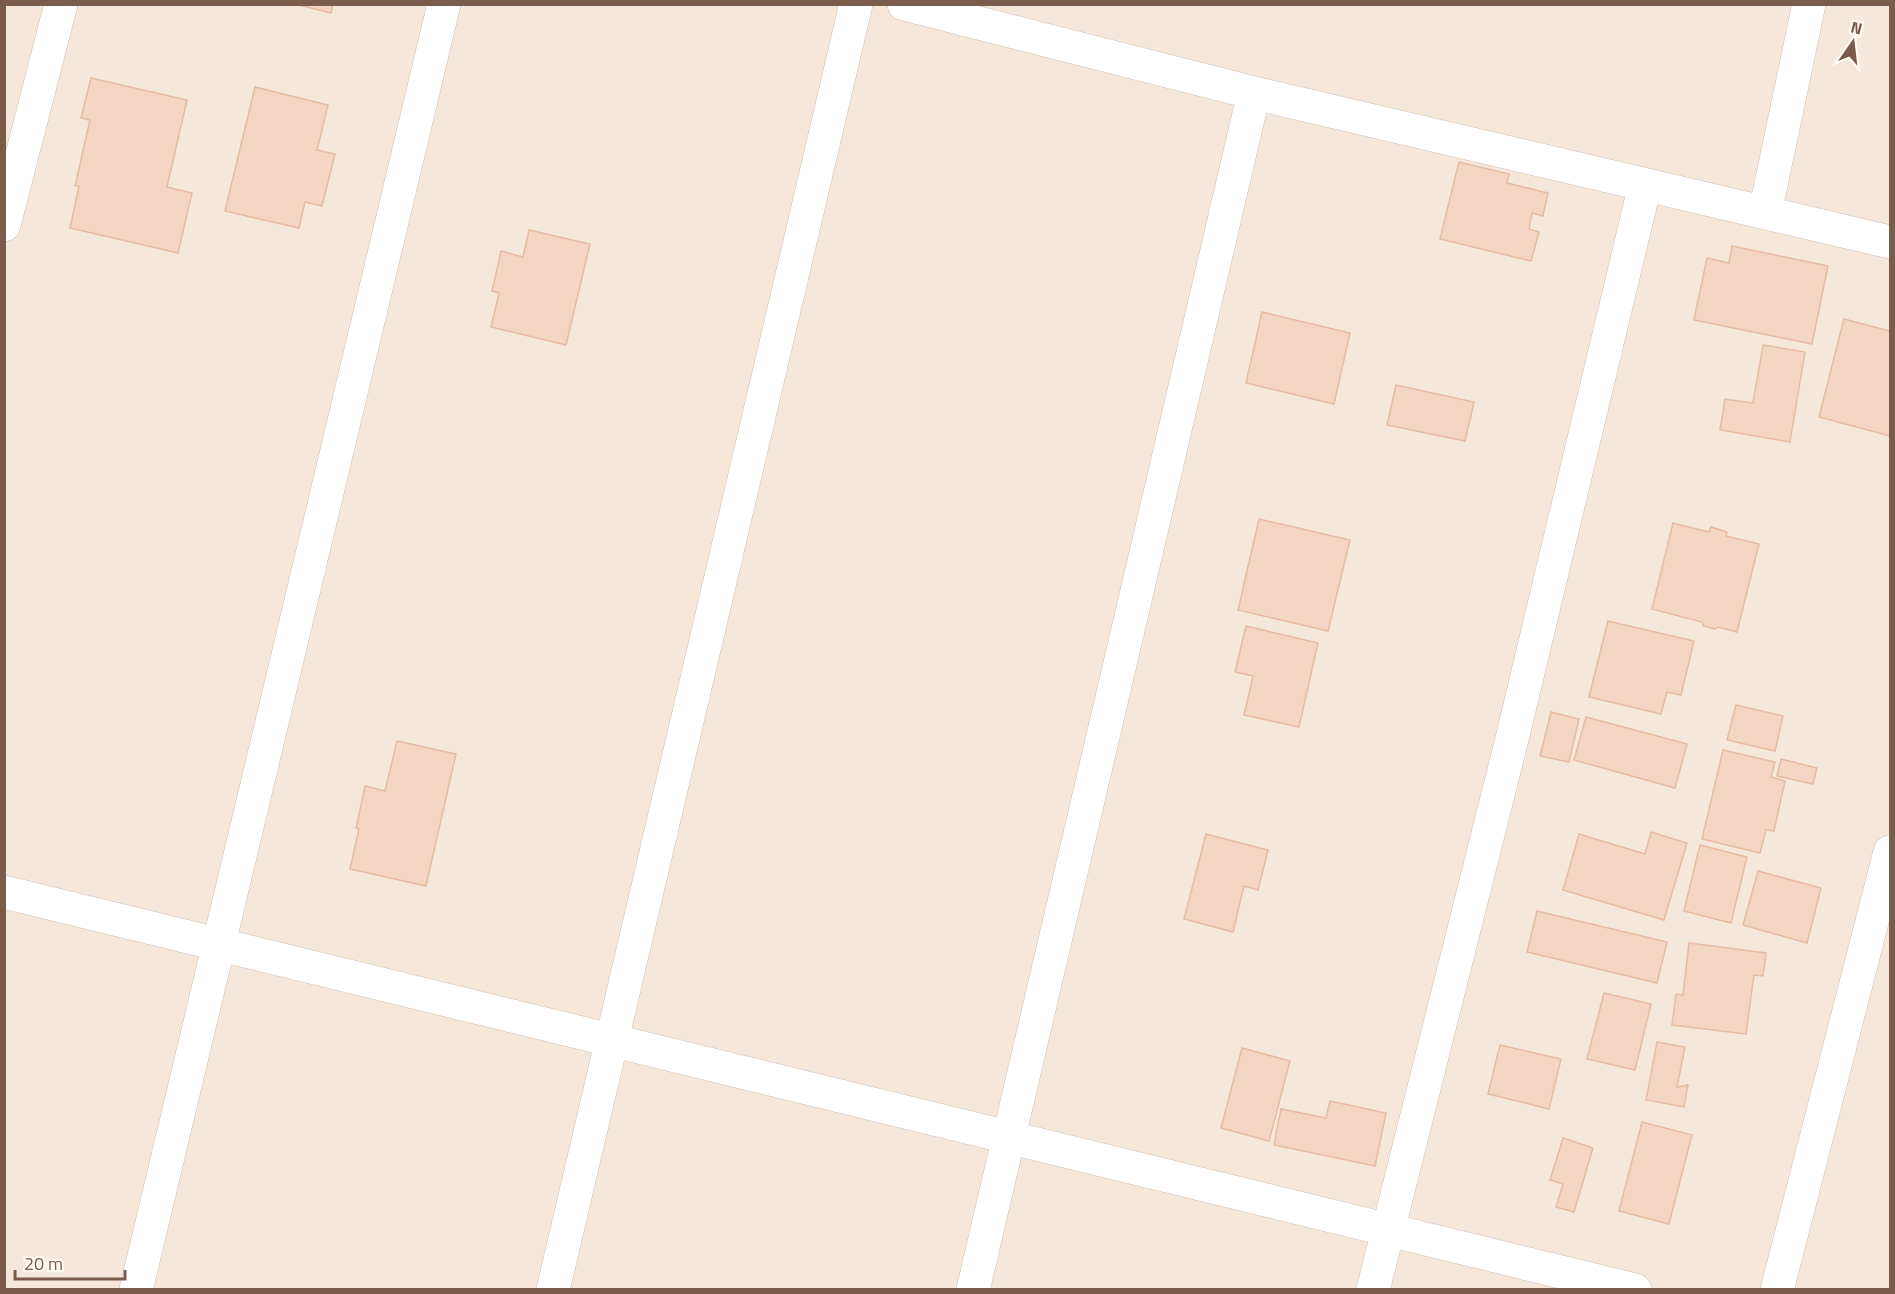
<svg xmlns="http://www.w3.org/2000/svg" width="1895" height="1294" font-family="'Titillium Web',sans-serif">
<rect width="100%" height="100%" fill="#fdf6ec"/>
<path fill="#f5e8da" d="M5 5H1890V1289H5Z"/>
<path fill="#f3d5c3" stroke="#e6bba3" stroke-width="1.5" d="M295 4H333L331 13Z
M91 78 187 100 167 187 192 193 178 253 70 228 79 186H75L90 120 81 118Z
M255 87 328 105 317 150 335 154 322 206 305 202 299 228 225 211Z
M1459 162 1509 174 1507 183 1548 193 1543 216 1532 213 1529 229 1539 232 1531 261 1440 239Z
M529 230 590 244 566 345 491 327 499 293 492 291 501 251 523 257Z
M1732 246 1828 266 1812 344 1694 320 1707 258 1729 263Z
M1262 312 1350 333 1334 404 1246 383Z
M1844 319 1890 331V436L1819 417Z
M1763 345 1805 352 1790 442 1720 430 1725 399 1753 403Z
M1396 385 1474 402 1465 441 1387 425Z
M1259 519 1350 540 1328 631 1238 610Z
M1673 523 1709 532 1711 527 1727 532 1726 536 1759 544 1737 632 1718 627 1715 629 1703 626 1702 622 1652 609Z
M1608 621 1694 641 1681 695 1667 692 1661 714 1589 697Z
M1246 626 1318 643 1299 727 1244 715 1253 676 1235 672Z
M1736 705 1783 716 1775 751 1727 740Z
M1551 712 1579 719 1569 762 1540 756Z
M1586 717 1687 744 1675 788 1574 760Z
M397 741 456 754 426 886 350 869 359 829 356 828 365 786 385 791Z
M1723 750 1775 762 1771 777 1785 781 1774 831 1766 830 1760 853 1702 839Z
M1781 759 1817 768 1813 784 1777 776Z
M1651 832 1687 843 1664 920 1563 890 1579 834 1645 854Z
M1206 834 1268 850 1258 890 1244 886 1233 932 1184 919Z
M1700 845 1747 857 1731 923 1684 911Z
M1758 871 1821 888 1807 943 1743 925Z
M1537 911 1667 942 1657 983 1527 952Z
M1689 943 1766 953 1763 976 1754 975 1746 1034 1672 1025 1676 994 1683 995Z
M1604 993 1651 1004 1635 1070 1587 1059Z
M1657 1042 1685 1047 1677 1087 1688 1085 1684 1107 1646 1100Z
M1500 1045 1561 1059 1549 1109 1488 1094Z
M1242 1048 1290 1061 1269 1141 1221 1128Z
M1330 1101 1386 1113 1375 1166 1274 1145 1281 1109 1326 1118Z
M1642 1122 1692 1135 1669 1224 1619 1211Z
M1563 1138 1593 1148 1574 1212 1556 1207 1563 1184 1550 1180Z"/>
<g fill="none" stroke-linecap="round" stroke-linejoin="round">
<defs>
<path id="minor" d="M904 4 1254 93 1890 242
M1765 213 1809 4
M4 225 61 4
M4 892 1635 1290
M136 1290 444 4
M553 1290 856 4
M973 1290 1254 93
M1373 1290 1512 739 1645 185
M1777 1290 1890 852"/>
</defs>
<use href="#minor" stroke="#d1beb0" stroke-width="34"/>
<use href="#minor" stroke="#fff" stroke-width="33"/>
</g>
<rect width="1895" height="1294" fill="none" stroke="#7a5c4d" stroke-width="12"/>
<g transform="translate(1853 42) rotate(14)" stroke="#fffaf3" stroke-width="4.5" paint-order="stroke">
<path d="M0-4.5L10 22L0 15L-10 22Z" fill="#7a5c4d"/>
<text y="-9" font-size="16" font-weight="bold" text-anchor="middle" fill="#7a5c4d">N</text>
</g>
<path d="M15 1270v9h110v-9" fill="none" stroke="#7a5c4d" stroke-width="3"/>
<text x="24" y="1270" font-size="18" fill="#7a5c4d" stroke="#fffaf3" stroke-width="4.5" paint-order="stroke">20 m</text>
</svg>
